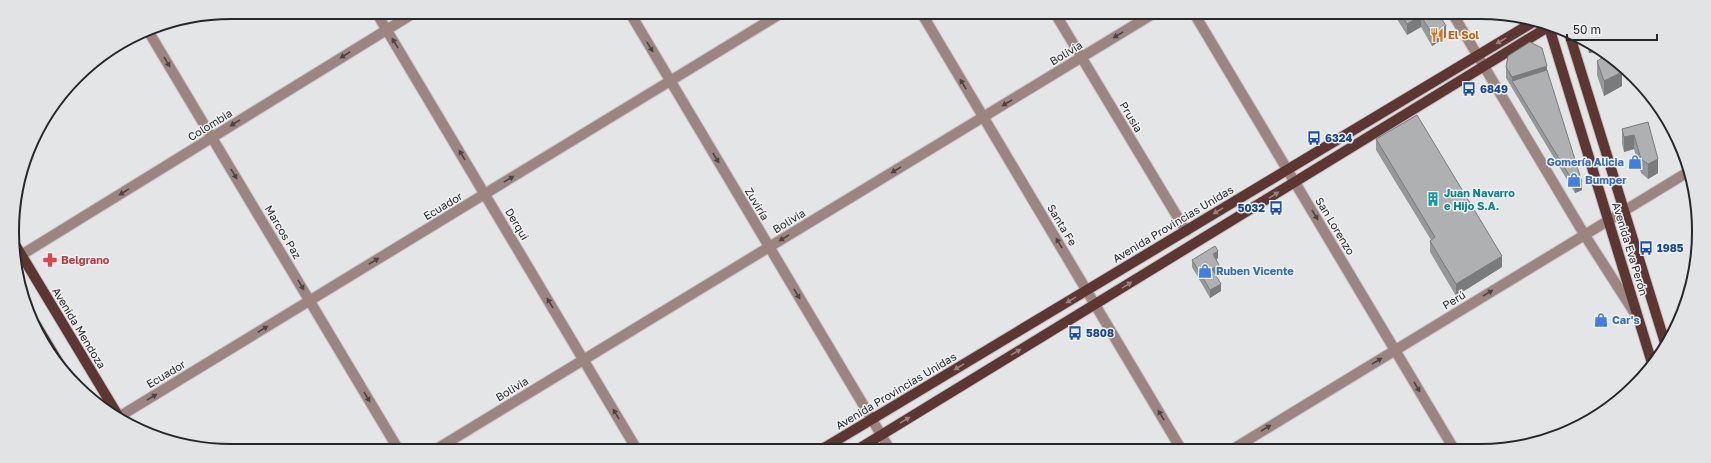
<svg xmlns="http://www.w3.org/2000/svg" width="1711" height="463" font-family="'Golos Text',sans-serif">
<rect width="100%" height="100%" fill="#e4e5e7"/>
<g fill="none" stroke-linecap="round" stroke-linejoin="round">
<defs>
<path id="minor" d="M376 12 636 448
M630 13 889 448
M922 14 1181 449
M1056 15 1186 231
M1195 15 1454 449
M1454 16 1584 234 1636 315
M147 29 397 447
M18 257 414 13
M117 418 780 14
M440 447 1151 15
M1233 449 1688 172"/>
<path id="major" d="M1549 27 1652 363
M1570 36 1666 346
M16 246 122 422
M36 325 63 370
M824 448 1535 21
M860 448 1548 27"/>
</defs>
<use href="#minor" stroke="#c2c3c5" stroke-width="12"/>
<use href="#major" stroke="#c2c3c5" stroke-width="12"/>
<use href="#minor" stroke="#9c8480" stroke-width="10"/>
<use href="#major" stroke="#5d3631" stroke-width="10"/>
</g>
<path fill="#969799" d="M1395 16H1440L1446 37 1432 46 1421 27 1407 35Z
M1586 43 1600 48V51L1589 53Z
M1597 61 1622 86 1604 96 1597 75Z
M1506 67 1547 70 1582 190 1575 193 1506 78Z
M1648 122 1658 173 1648 179 1641 173 1634 149 1624 152 1622 144V129Z
M1376 139 1502 267 1456 296 1430 252V241L1431 240 1376 150Z
M1218 258 1216 260 1219 272 1215 275 1221 291 1210 298 1192 267V260Z"/>
<path fill="#7a7b7d" d="M1421 16V27L1407 35V24Z
M1446 26V37L1432 46V34Z
M1589 44 1600 48V51L1589 53Z
M1547 66V78L1512 81V77Z
M1622 72V86L1604 96V81Z
M1634 135V149L1624 152V137Z
M1658 159V173L1648 179V164Z
M1582 182V190L1575 193V185Z
M1218 251V258L1213 262V254Z
M1502 256V267L1456 296V284Z
M1219 265V272L1212 277V269Z
M1221 284V291L1210 298V290Z"/>
<path fill="#afb0b2" stroke="#7a7b7d" d="M1402 16H1421L1407 24Z
M1421 16H1440L1446 26 1432 34Z
M1530 42 1542 48 1547 66 1512 77 1506 67 1508 56Z
M1607 55 1620 68 1622 72 1604 81 1597 61Z
M1547 70 1582 182 1575 185 1512 81Z
M1417 115 1502 256 1456 284 1430 241 1435 237 1376 139Z
M1648 122 1658 159 1648 164 1641 159 1634 135 1624 137 1622 129Z
M1215 246 1218 251 1213 254 1219 265 1212 269 1221 284 1210 290 1192 260Z
M520 445 522 447H515Z"/>
<defs><path id="oneway-solid" d="M-6-.8H1V-3.2L6.5 0L1 3.2V.8H-6Z"/></defs>
<g fill="#4a4443">
<use href="#oneway-solid" transform="translate(1118 35) rotate(149)"/>
<use href="#oneway-solid" transform="translate(395 43) rotate(-121)"/>
<use href="#oneway-solid" transform="translate(650 47) rotate(59)"/>
<use href="#oneway-solid" transform="translate(345 55) rotate(148)"/>
<use href="#oneway-solid" transform="translate(167 62) rotate(59)"/>
<use href="#oneway-solid" transform="translate(963 84) rotate(-121)"/>
<use href="#oneway-solid" transform="translate(1007 103) rotate(149)"/>
<use href="#oneway-solid" transform="translate(235 123) rotate(148)"/>
<use href="#oneway-solid" transform="translate(462 155) rotate(-121)"/>
<use href="#oneway-solid" transform="translate(716 158) rotate(59)"/>
<use href="#oneway-solid" transform="translate(896 170) rotate(149)"/>
<use href="#oneway-solid" transform="translate(234 174) rotate(59)"/>
<use href="#oneway-solid" transform="translate(509 179) rotate(-31)"/>
<use href="#oneway-solid" transform="translate(124 192) rotate(148)"/>
<use href="#oneway-solid" transform="translate(1315 215) rotate(59)"/>
<use href="#oneway-solid" transform="translate(784 238) rotate(149)"/>
<use href="#oneway-solid" transform="translate(1059 243) rotate(-121)"/>
<use href="#oneway-solid" transform="translate(374 261) rotate(-31)"/>
<use href="#oneway-solid" transform="translate(301 285) rotate(59)"/>
<use href="#oneway-solid" transform="translate(1488 293) rotate(-31)"/>
<use href="#oneway-solid" transform="translate(797 294) rotate(59)"/>
<use href="#oneway-solid" transform="translate(550 303) rotate(-121)"/>
<use href="#oneway-solid" transform="translate(263 329) rotate(-31)"/>
<use href="#oneway-solid" transform="translate(1377 361) rotate(-31)"/>
<use href="#oneway-solid" transform="translate(1417 387) rotate(59)"/>
<use href="#oneway-solid" transform="translate(152 397) rotate(-31)"/>
<use href="#oneway-solid" transform="translate(367 397) rotate(59)"/>
<use href="#oneway-solid" transform="translate(616 414) rotate(-121)"/>
<use href="#oneway-solid" transform="translate(1161 415) rotate(-121)"/>
<use href="#oneway-solid" transform="translate(1266 428) rotate(-31)"/>
</g>
<g fill="#98827f">
<use href="#oneway-solid" transform="translate(1501 41) rotate(149)"/>
<use href="#oneway-solid" transform="translate(1274 195) rotate(-32)"/>
<use href="#oneway-solid" transform="translate(1218 211) rotate(149)"/>
<use href="#oneway-solid" transform="translate(1127 285) rotate(-32)"/>
<use href="#oneway-solid" transform="translate(1071 300) rotate(149)"/>
<use href="#oneway-solid" transform="translate(1016 352) rotate(-31)"/>
<use href="#oneway-solid" transform="translate(959 367) rotate(149)"/>
<use href="#oneway-solid" transform="translate(905 420) rotate(-31)"/>
</g>
<defs>
<symbol id="restaurant-bare" viewBox="-9 -9 18 18"><path d="M-5-6h1v4h1v-4h1v4h1v-4h1v5L-1.5 .5V6h-2V.5L-5-1ZM5-6V6H3V1.5H1.5Q1.5-4 5-6Z" fill="#e8710a" stroke="#f1f3f5" stroke-width="2.5" paint-order="stroke"/></symbol>
<symbol id="bus-bare" viewBox="-9 -9 18 18"><path d="M-5-6H5V4H4V6H2V4H-2V6H-4V4H-5ZM-3.5-4V0h7V-4ZM-3.5 1.2v1.5H-2V1.2ZM2 1.2v1.5H3.5V1.2Z" fill="#1a4fb4" stroke="#f1f3f5" stroke-width="2.5" paint-order="stroke"/></symbol>
<symbol id="shop-bare" viewBox="-9 -9 18 18"><path d="M-5-2.5h2.3a2.7 3.5 0 0 1 5.4 0H5L5.5 6h-11ZM-1.5-2.5h3a1.5 2.3 0 0 0-3 0Z" fill="#3f7fe0" stroke="#f1f3f5" stroke-width="2.5" paint-order="stroke"/></symbol>
<symbol id="building-bare" viewBox="-9 -9 18 18"><path d="M-4-6H4V6H1V3H-1V6H-4ZM-2.5-4.3h1.7v1.8h-1.7ZM.8-4.3h1.7v1.8H.8ZM-2.5-1h1.7V.8h-1.7ZM.8-1h1.7V.8H.8Z" fill="#0f9aa8" stroke="#f1f3f5" stroke-width="2.5" paint-order="stroke"/></symbol>
<symbol id="pharmacy-bare" viewBox="-9 -9 18 18"><path d="M-2-6h4v4h4v4h-4v4h-4v-4h-4v-4h4Z" fill="#e0444e" stroke="#f1f3f5" stroke-width="2.5" paint-order="stroke"/></symbol>
</defs>
<g fill-rule="evenodd">
<use href="#restaurant-bare" x="1427" y="25" width="20" height="20"/>
<use href="#bus-bare" x="1459" y="79" width="20" height="20"/>
<use href="#bus-bare" x="1304" y="128" width="20" height="20"/>
<use href="#shop-bare" x="1625" y="152" width="20" height="20"/>
<use href="#shop-bare" x="1564" y="170" width="20" height="20"/>
<use href="#building-bare" x="1423" y="189" width="20" height="20"/>
<use href="#bus-bare" x="1266" y="198" width="20" height="20"/>
<use href="#bus-bare" x="1636" y="238" width="20" height="20"/>
<use href="#pharmacy-bare" x="40" y="250" width="20" height="20"/>
<use href="#shop-bare" x="1195" y="261" width="20" height="20"/>
<use href="#shop-bare" x="1591" y="310" width="20" height="20"/>
<use href="#bus-bare" x="1065" y="323" width="20" height="20"/>
</g>
<g text-anchor="middle" stroke-width="3" stroke-linejoin="round" paint-order="stroke">
<g font-size="11" font-weight="bold" fill="#c56008" stroke="#f1f3f5" text-anchor="start">
<text x="1448" y="39">El Sol</text>
</g>
<g font-size="11" fill="#272829" stroke="#f1f3f5">
<text transform="translate(1066 53) rotate(-31)" y="4">Bolivia</text>
<text transform="translate(1131 117) rotate(59)" y="4">Prusia</text>
<text transform="translate(210 125) rotate(-32)" y="4">Colombia</text>
<text transform="translate(757 204) rotate(59)" y="4">Zuviría</text>
<text transform="translate(443 206) rotate(-31)" y="4">Ecuador</text>
<text transform="translate(789 221) rotate(-31)" y="4">Bolivia</text>
<text transform="translate(517 224) rotate(59)" y="4">Derqui</text>
<text transform="translate(1173 224) rotate(-31)" y="4">Avenida Provincias Unidas</text>
<text transform="translate(1062 225) rotate(59)" y="4">Santa Fe</text>
<text transform="translate(1335 226) rotate(59)" y="4">San Lorenzo</text>
<text transform="translate(283 232) rotate(59)" y="4">Marcos Paz</text>
<text transform="translate(1630 249) rotate(73)" y="4">Avenida Eva Perón</text>
<text transform="translate(1454 300) rotate(-31)" y="4">Perú</text>
<text transform="translate(79 328) rotate(59)" y="4">Avenida Mendoza</text>
<text transform="translate(166 374) rotate(-31)" y="4">Ecuador</text>
<text transform="translate(512 389) rotate(-31)" y="4">Bolivia</text>
<text transform="translate(896 391) rotate(-31)" y="4">Avenida Provincias Unidas</text>
</g>
<g font-size="11" font-weight="bold" fill="#164399" stroke="#f1f3f5" text-anchor="start">
<text x="1480" y="93">6849</text>
<text x="1325" y="142">6324</text>
<text x="1265" y="212" text-anchor="end">5032</text>
<text x="1657" y="252">1985</text>
<text x="1086" y="337">5808</text>
</g>
<g font-size="11" font-weight="bold" fill="#366cbe" stroke="#f1f3f5" text-anchor="start">
<text x="1624" y="166" text-anchor="end">Gomería Alicia</text>
<text x="1585" y="184">Bumper</text>
<text x="1216" y="275">Ruben Vicente</text>
<text x="1612" y="324">Car's</text>
</g>
<g font-size="11" font-weight="bold" fill="#0d838f" stroke="#f1f3f5" text-anchor="start">
<text x="1444" y="197">Juan Navarro<tspan x="1444" dy="13">e Hijo S.A.</tspan></text>
</g>
<g font-size="11" font-weight="bold" fill="#be3a42" stroke="#f1f3f5" text-anchor="start">
<text x="61" y="264">Belgrano</text>
</g>
</g>
<path d="M0 0H1711V463H0ZM231 19H1480A212 212 0 0 1 1692 231V232A212 212 0 0 1 1480 444H231A212 212 0 0 1 19 232V231A212 212 0 0 1 231 19Z" fill="#e1e3e5" fill-rule="evenodd"/>
<path fill="none" stroke="#272829" stroke-width="2" d="M231 19H1480A212 212 0 0 1 1692 231V232A212 212 0 0 1 1480 444H231A212 212 0 0 1 19 232V231A212 212 0 0 1 231 19Z"/>
<path d="M1567 34v6h90v-6" fill="none" stroke="#272829" stroke-width="2"/>
<text x="1573" y="34" font-size="12" fill="#272829" stroke="#f1f3f5" stroke-width="3" paint-order="stroke">50 m</text>
</svg>
